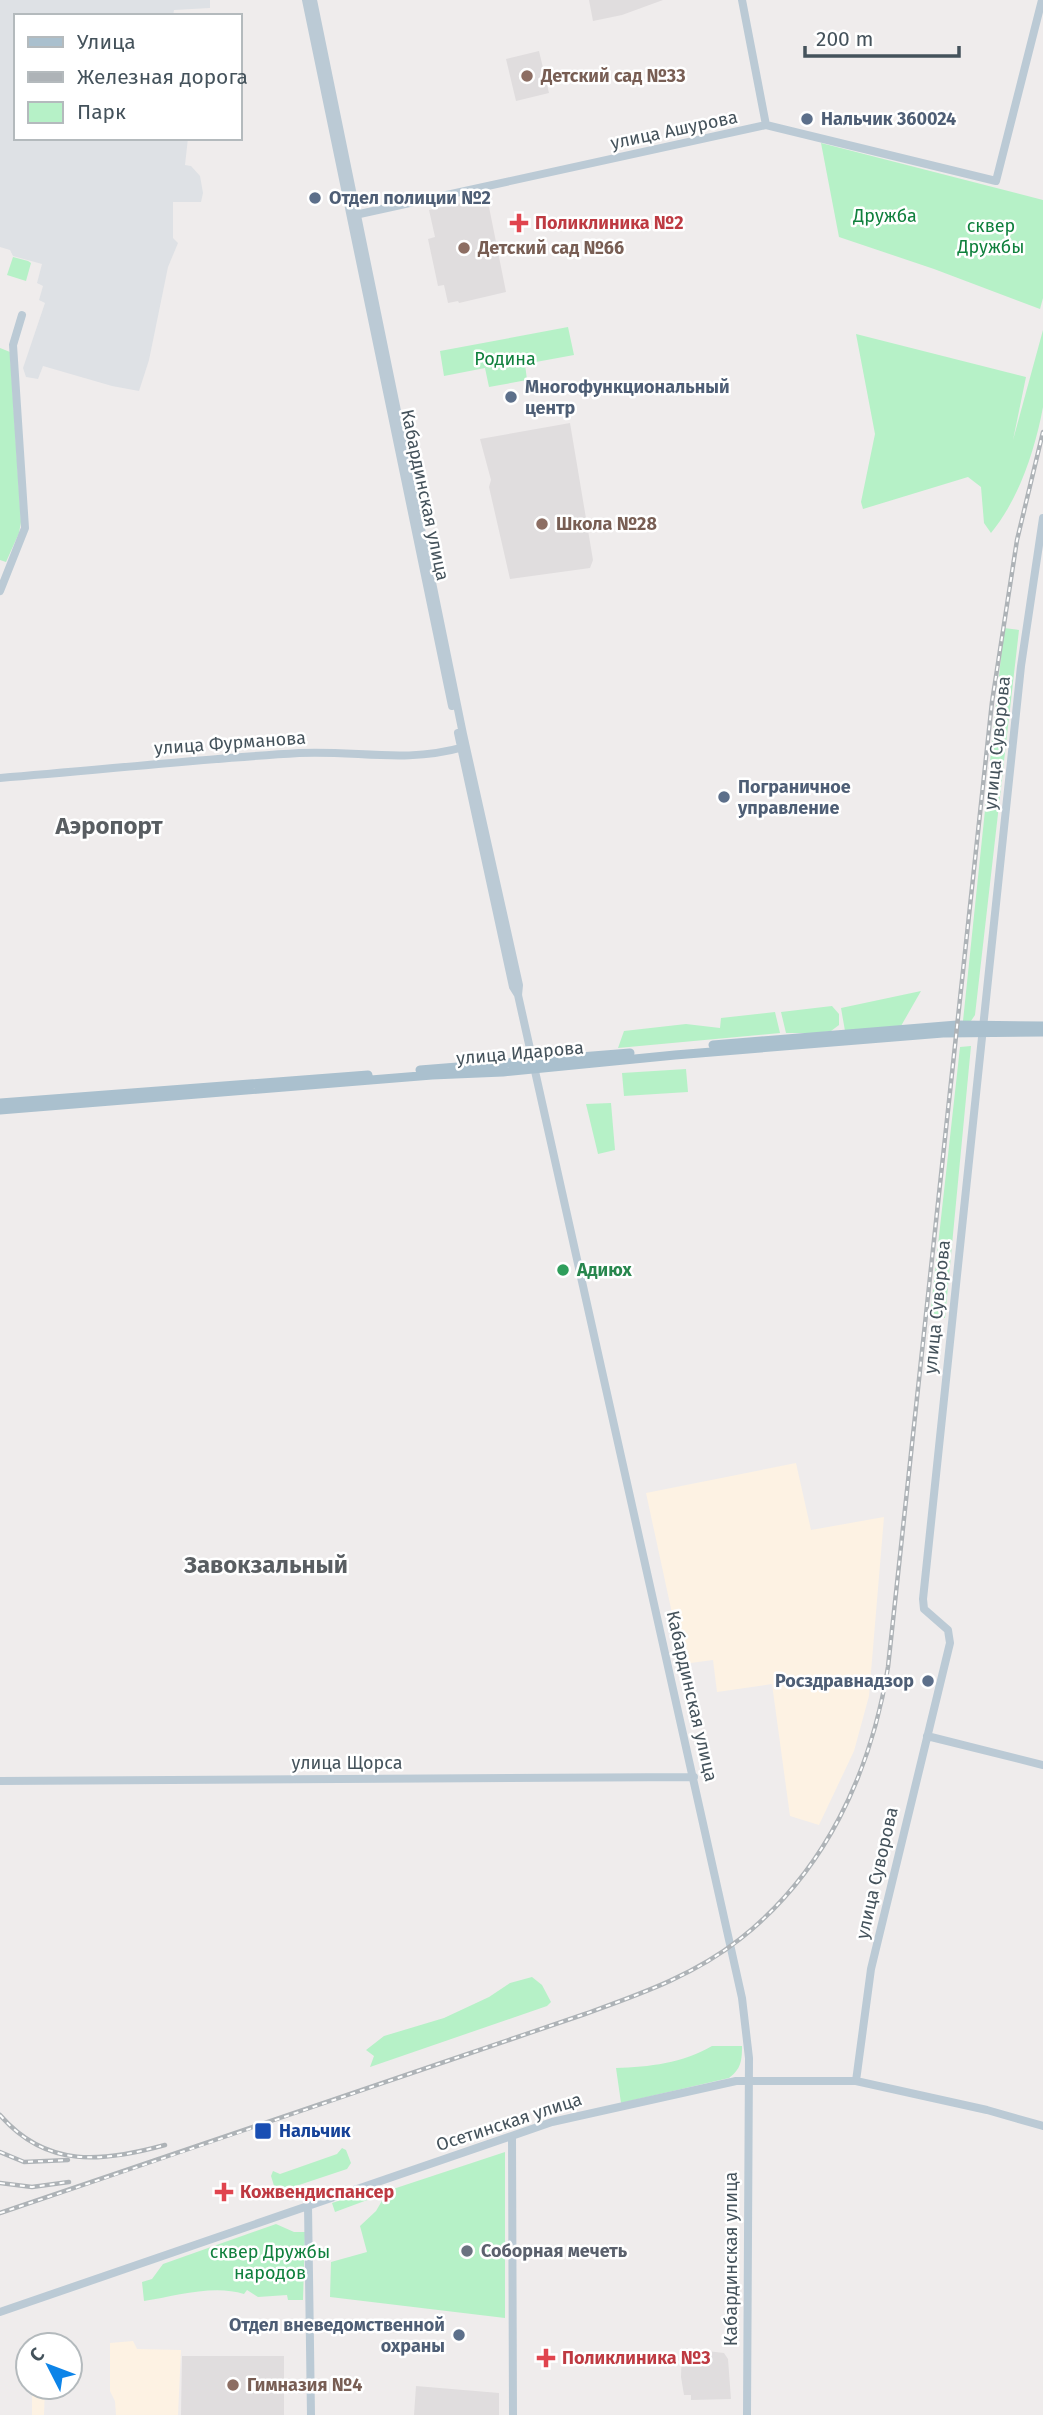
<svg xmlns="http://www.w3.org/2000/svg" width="1043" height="2415" font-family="'Fira Sans',sans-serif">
<rect width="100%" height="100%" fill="#efecec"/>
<path fill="#fdf2e3" d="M796 1463 811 1530 884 1517 869 1696 854 1751 819 1825 790 1816 772 1684 717 1692 713 1660 683 1664 646 1493Z
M133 2341 137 2349 181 2350 178 2415H116L115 2401 110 2391V2343Z
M32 2387H45L44 2415H32Z"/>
<path fill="#e0ddde" d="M589 0H663L622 15 593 21Z
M539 51 549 93 516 101 506 59Z
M487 197 506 292 459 303 458 301 448 303 444 285 438 286 428 239 435 237 429 210Z
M570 423 593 560 590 568 510 579 489 487 491 480 480 439Z
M682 2348 724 2353 728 2359 731 2399 691 2400V2395H684L681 2377Z
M182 2356H284V2415H181Z
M416 2386 499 2393V2415H414Z"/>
<path fill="#dee1e5" d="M0 0H210V8L174 10 173 16H16V138H188L185 165 191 166 200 176 203 193 201 202H173V238L178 243 168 267 149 360 139 391 112 386 43 366 38 379 26 377 23 368 45 303 39 300 43 286 37 283 42 264 13 256 10 250 0 247Z"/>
<path fill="#b6f1c7" d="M821 143 1043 200V298L1040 309 934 269 839 237Z
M13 257 28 261 31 263 26 281 7 275Z
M568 327 574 355 525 364 527 380 489 387 485 368 444 376 440 351Z
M1043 330C1043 355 1043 383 1043 407 1035 450 1019 499 991 533L984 523 981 487 968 477 863 509 861 502 875 434 856 334 1026 377 1013 440Z
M0 348 10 352 21 522 19 533 6 562 0 560Z
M1004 628 1019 630 975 1015 971 1021H963Z
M921 991 901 1026 845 1031 841 1008Z
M832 1006 839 1014V1025L831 1031 816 1033H786L781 1012Z
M775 1012 780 1033 618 1048 624 1031 686 1024 720 1028 721 1018Z
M971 1046 945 1318 930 1317 960 1047Z
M686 1069 688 1092 624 1096 622 1073Z
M611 1103 615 1150 598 1154 586 1104Z
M532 1977 542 1985 551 2002 547 2006 370 2067 374 2056 366 2050 384 2036 444 2018 489 1997 510 1983Z
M712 2046H742C742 2061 741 2069 729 2078L621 2103 616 2068C649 2067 683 2063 712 2046Z
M342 2148 346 2150 351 2163 347 2169 281 2191 275 2189 271 2176 273 2171 280 2174 337 2154Z
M505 2152V2318L330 2297 331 2262 367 2252 360 2226 376 2211 383 2199 381 2193Z
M368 2191 372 2194 370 2199 335 2212 332 2203Z
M276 2224 294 2232H305L303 2300H288L287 2295 258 2297 247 2290 244 2294C214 2284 175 2296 144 2301L142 2282 152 2279 163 2264Z"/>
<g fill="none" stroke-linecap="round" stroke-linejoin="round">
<path stroke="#bbcad5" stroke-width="8" d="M306 0 452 706
M313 0 463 734 519 985 518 995 742 1998 749 2058 747 2415
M742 0 766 125
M355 215 766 125 996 181 1042 0
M0 591 25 528 13 345 22 315
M458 733 513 987 518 995
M0 778C100 770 199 759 299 753 358 750 403 764 464 747
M927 1736 1043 1765
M0 1781 694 1777
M856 2081 871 1969 950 1643 948 1630 924 1609 923 1599 1021 666 1043 518
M512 2136 513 2415
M308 2206 311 2415
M0 2312 552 2122 736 2081H856L987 2110 1043 2126"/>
<path stroke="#aac0ce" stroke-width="9" d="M713 1045 957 1025 1043 1026
M420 1070 630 1053
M0 1103 368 1075
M0 1110 432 1075 503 1072 675 1055 943 1033 1043 1032"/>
<defs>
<path id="rail" d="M0 2115C47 2169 103 2162 165 2145
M0 2152 24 2162 68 2160
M0 2183 32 2187 69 2182
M0 2213C151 2163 302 2111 453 2059 497 2044 541 2029 585 2014 640 1994 693 1976 740 1939 825 1872 871 1773 888 1667L992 702 1017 540 1043 432"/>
</defs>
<use href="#rail" stroke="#aeb3b7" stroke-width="4.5"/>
<use href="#rail" stroke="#fff" stroke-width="2" stroke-dasharray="5" stroke-linecap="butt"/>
</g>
<g fill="#8d6e63" stroke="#fff" stroke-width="2.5">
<circle cx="527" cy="76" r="7"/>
<circle cx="464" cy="248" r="7"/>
<circle cx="542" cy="524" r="7"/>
<circle cx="233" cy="2385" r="7"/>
</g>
<g fill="#5c6f8a" stroke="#fff" stroke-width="2.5">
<circle cx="807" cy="119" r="7"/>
<circle cx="315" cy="198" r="7"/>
<circle cx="511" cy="397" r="7"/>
<circle cx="724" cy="797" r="7"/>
<circle cx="928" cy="1681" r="7"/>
<circle cx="459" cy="2335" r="7"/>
</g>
<g fill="#e0444e" stroke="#fff" stroke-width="2.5">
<path d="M515.5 212.5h7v7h7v7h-7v7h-7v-7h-7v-7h7z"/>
<path d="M220.5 2181.5h7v7h7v7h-7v7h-7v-7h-7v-7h7z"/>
<path d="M542.5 2347.5h7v7h7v7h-7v7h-7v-7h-7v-7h7z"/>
</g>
<circle fill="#2e9e5b" stroke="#fff" stroke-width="2.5" cx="563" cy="1270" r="7"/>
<rect fill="#1a4fb4" stroke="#fff" stroke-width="2.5" x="254" y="2122" width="18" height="18" rx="3.5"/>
<circle fill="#6b7280" stroke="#fff" stroke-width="2.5" cx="467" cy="2251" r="7"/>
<g text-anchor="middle" stroke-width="5" stroke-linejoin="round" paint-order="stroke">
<g font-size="18" font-weight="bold" fill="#785e54" stroke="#fff" text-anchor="start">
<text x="541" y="82">Детский сад №33</text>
<text x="478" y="254">Детский сад №66</text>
<text x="556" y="530">Школа №28</text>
<text x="247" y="2391">Гимназия №4</text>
</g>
<g font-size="18" font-weight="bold" fill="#4e5e75" stroke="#fff" text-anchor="start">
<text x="821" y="125">Нальчик 360024</text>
<text x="329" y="204">Отдел полиции №2</text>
<text x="525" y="393">Многофункциональный<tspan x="525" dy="21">центр</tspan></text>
<text x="738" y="793">Пограничное<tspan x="738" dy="21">управление</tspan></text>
<text x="914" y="1687" text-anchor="end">Росздравнадзор</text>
<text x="445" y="2331" text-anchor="end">Отдел вневедомственной<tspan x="445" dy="21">охраны</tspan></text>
</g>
<g font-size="18" fill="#44525b" stroke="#fff">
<text transform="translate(674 130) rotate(-12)" y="6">улица Ашурова</text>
<text transform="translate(425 495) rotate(78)" y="6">Кабардинская улица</text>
<text transform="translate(230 743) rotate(-4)" y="6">улица Фурманова</text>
<text transform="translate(997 743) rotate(-84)" y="6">улица Суворова</text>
<text transform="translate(520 1053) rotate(-5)" y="6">улица Идарова</text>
<text transform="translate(937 1307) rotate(-84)" y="6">улица Суворова</text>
<text transform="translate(692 1696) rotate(77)" y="6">Кабардинская улица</text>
<text x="347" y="1769">улица Щорса</text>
<text transform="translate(877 1873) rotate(-77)" y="6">улица Суворова</text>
<text transform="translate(509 2122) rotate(-18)" y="6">Осетинская улица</text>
<text transform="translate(731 2259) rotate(-90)" y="6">Кабардинская улица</text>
</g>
<g font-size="18" fill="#10803d" stroke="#fff">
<text x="885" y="222">Дружба</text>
<text x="991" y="232">сквер<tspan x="991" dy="21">Дружбы</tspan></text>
<text x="505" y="365">Родина</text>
<text x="270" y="2258">сквер Дружбы<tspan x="270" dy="21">народов</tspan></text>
</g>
<g font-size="18" font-weight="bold" fill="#be3a42" stroke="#fff" text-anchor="start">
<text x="535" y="229">Поликлиника №2</text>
<text x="240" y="2198">Кожвендиспансер</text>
<text x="562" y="2364">Поликлиника №3</text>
</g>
<g font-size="18" font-weight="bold" fill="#27864d" stroke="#fff" text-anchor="start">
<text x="577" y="1276">Адиюх</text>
</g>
<g font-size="18" font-weight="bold" fill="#164399" stroke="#fff" text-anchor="start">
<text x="279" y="2137">Нальчик</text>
</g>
<g font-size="18" font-weight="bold" fill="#5b616d" stroke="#fff" text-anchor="start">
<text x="481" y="2257">Соборная мечеть</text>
</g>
<g font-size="24" font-weight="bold" fill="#595e62" stroke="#fff">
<text x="109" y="834">Аэропорт</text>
<text x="266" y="1573">Завокзальный</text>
</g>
</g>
<rect x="14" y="14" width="228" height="126" fill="#ffffff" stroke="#b4babd" stroke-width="2"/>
<rect x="28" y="37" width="35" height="10" fill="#aac0ce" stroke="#b4babd" stroke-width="2"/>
<text x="77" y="49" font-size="21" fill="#44525b">Улица</text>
<rect x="28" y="72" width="35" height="10" fill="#aeb3b7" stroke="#b4babd" stroke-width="2"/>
<text x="77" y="84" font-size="21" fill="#44525b">Железная дорога</text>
<rect x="28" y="102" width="35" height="21" fill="#b6f1c7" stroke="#b4babd" stroke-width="2"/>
<text x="77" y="119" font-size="21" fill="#44525b">Парк</text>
<g transform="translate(49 2366) rotate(312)"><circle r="33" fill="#ffffff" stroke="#b4babd" stroke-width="2"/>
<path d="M0-5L12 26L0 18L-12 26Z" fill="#0d84e8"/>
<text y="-10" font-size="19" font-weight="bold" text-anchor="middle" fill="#44525b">С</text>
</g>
<path d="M805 46v10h154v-10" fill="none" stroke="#44525b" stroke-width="3.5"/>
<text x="816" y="46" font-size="21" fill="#44525b" stroke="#ffffff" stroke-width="5" paint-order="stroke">200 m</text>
</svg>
